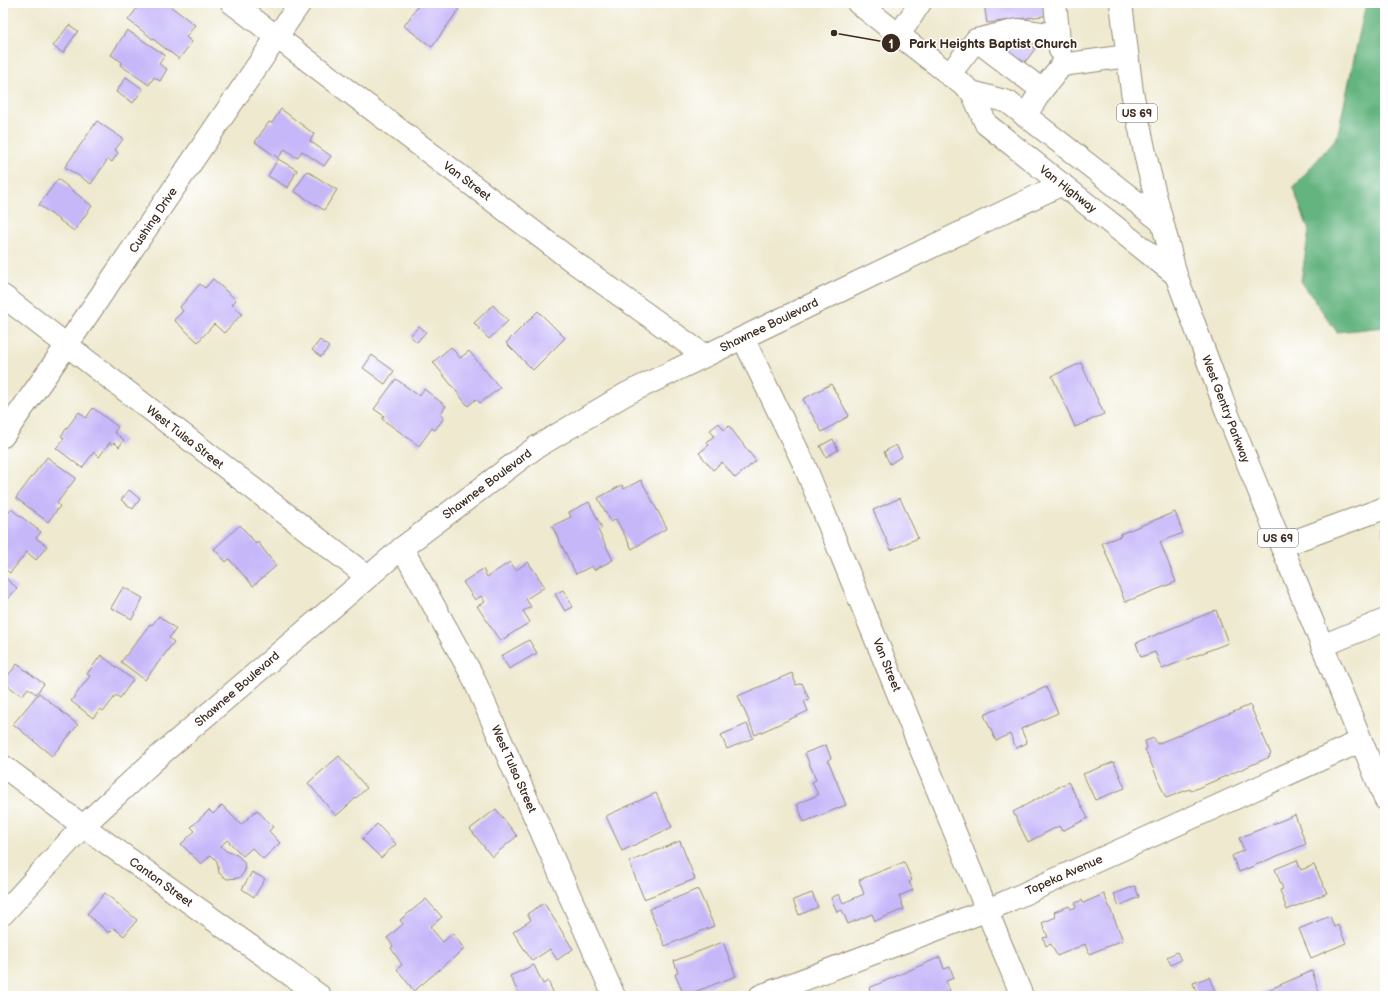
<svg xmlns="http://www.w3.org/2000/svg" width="1388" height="999" font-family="'Balsamiq Sans',sans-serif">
<rect width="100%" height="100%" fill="#fff"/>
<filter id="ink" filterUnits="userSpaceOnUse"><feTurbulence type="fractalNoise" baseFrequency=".025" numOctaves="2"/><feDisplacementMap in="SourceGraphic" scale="8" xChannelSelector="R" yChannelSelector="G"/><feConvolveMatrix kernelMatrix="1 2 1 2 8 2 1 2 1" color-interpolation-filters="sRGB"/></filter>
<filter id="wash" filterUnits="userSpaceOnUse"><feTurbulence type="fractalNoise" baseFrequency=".012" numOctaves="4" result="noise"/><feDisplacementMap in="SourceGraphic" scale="16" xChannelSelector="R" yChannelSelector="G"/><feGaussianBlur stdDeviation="0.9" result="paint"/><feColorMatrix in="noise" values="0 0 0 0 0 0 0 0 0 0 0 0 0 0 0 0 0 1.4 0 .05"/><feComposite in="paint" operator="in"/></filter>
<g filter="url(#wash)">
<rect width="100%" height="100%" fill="#eee9cf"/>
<path fill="#64b47f" stroke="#506f4e" d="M1366 3H1385V327L1337 332 1301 281 1309 231 1293 188 1337 137Z"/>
<g id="blocks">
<path fill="#c6b7f9" d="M141 3H166L195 25 186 37 192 42 179 59 128 20Z
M420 3H452L459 9 432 47 404 26Z
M984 3H1049L1051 15 987 23Z
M69 25 78 31 63 53 53 46Z
M127 30 165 55 159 64 167 69 160 81 154 77 149 85 120 65 122 62 111 55Z
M1014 34 1035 49 1022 66 1002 51Z
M126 77 143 89 133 103 116 92Z
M281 109 314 134 310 141 331 156 324 166 302 151 297 158 285 149 278 158 255 142 269 122 272 123Z
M97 121 123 139 115 150 118 153 112 162 108 159 91 184 65 167Z
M278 159 297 170 288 188 268 176Z
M307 171 337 190 324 210 294 191Z
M58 179 92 206 74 231 39 205Z
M213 279 236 300 232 305 242 314 224 333 214 324 198 342 174 320 183 311 180 307 200 284 205 288Z
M493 305 508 321 489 339 474 323Z
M538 311 565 338 533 370 506 343Z
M419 326 426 332 417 342 410 336Z
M320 340 329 347 321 357 312 350Z
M451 347 460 358 469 351 500 388 480 403 476 399 468 406 433 362Z
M372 355 394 371 385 384 363 368Z
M1081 363 1104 414 1075 427 1052 376Z
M396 379 419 396 424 389 446 406 441 413 444 418 435 430 432 428 419 446 382 419 384 416 374 409Z
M831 384 849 416 822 432 803 399Z
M93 408 118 427 114 432 124 440 119 447 114 442 112 445 110 442 99 457 94 452 82 468 56 448 64 439 61 436 79 412 86 418Z
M719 423 724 430 729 426 756 461 735 478 722 462 713 470 699 453 709 445 707 442 714 436 710 430Z
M833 439 838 450 826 457 820 446Z
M896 445 902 456 890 464 884 452Z
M47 457 76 478 57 503 60 506 48 522 16 498Z
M641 480 667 528 632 549 616 519 611 522 598 498 622 485 624 489Z
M129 490 140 499 133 509 121 500Z
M900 498 918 538 891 550 873 510Z
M589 502 602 528 598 530 613 560 594 570 592 566 576 574 552 526 571 517 569 512Z
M11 509 41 532 36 538 47 546 36 560 27 552 10 573 3 568V520Z
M1175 512 1183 533 1160 542 1176 582 1125 602 1102 543 1121 536 1120 534Z
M240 525 256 544 258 542 276 566 253 586 229 559 226 562 214 549Z
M1385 529V540L1381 531Z
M510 562 516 570 528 562 545 587 526 599 531 607 523 611 530 622 500 641 477 606 485 602 481 596 475 600 463 582 483 569 487 577Z
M3 576 17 588 3 605Z
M123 587 143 598 132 619 111 608Z
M563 590 573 607 565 611 555 594Z
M1216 610 1228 643 1162 669 1155 652 1141 657 1136 643Z
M159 616 176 629 169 638 174 642 145 680 121 662 150 624 152 625Z
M529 640 537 653 509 669 501 656Z
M101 655 133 680 120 698 116 695 104 711 100 709 93 718 71 701 90 676 87 674Z
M17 664 44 684 36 694 28 688 22 696 3 682Z
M792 673 796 685 802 683 809 699 804 701 808 711 755 735 738 696Z
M1046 687 1058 713 1021 729 1027 743 1016 748 1010 734 996 741 984 715Z
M39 693 78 725 52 756 13 724Z
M1250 705 1271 754 1269 755 1270 757 1191 791 1190 789 1166 798 1145 749 1147 748 1145 741 1154 738 1157 744Z
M747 724 753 738 727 749 721 735Z
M826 745 831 758 828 760 846 805 804 822 797 804 818 795 812 782 816 780 805 753Z
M339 756 367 788 336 816 308 783Z
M1114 762 1125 788 1095 800 1083 774Z
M1068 782 1088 818 1062 831 1059 826 1028 842 1013 812Z
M656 793 672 827 622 851 606 816Z
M222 805 241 825 257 810 273 827 269 831 280 843 263 859 252 848 243 856 227 840 221 846 226 851 237 855 244 862 245 871 239 878 227 879 219 873 217 861 211 855 201 864 181 844 195 831 191 827 209 810 213 814Z
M496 809 517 836 492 857 470 829Z
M1295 815 1306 844 1239 872 1232 856 1244 850 1239 838Z
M377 824 396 844 381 858 362 839Z
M680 841 695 879 644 899 629 862Z
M1297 860 1301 870 1314 865 1327 893 1287 910 1280 890 1283 889 1275 869Z
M904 862 912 880 909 882 913 890 899 896 904 909 875 921 872 914 848 924 842 910 837 912 831 898 839 894 843 903 864 894 859 880Z
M252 872 265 879 254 897 242 889Z
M1135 886 1139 897 1119 906 1114 894Z
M698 889 714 926 665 946 649 909Z
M105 893 137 920 124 936 114 928 109 933 87 914Z
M812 893 818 907 799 915 793 900Z
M1104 894 1123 940 1089 954 1085 944 1057 956 1051 944 1046 946 1043 938 1048 937 1042 923 1056 917 1054 912 1069 906 1071 909 1076 907 1075 903 1082 900 1083 903Z
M426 899 442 917 430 927 443 942 453 933 464 949 414 991 397 969 402 965 391 948 393 946 387 938 403 924 400 920Z
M544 903 573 949 557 960 550 949 532 961 513 932 531 920 527 914Z
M1330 916 1334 927 1338 925 1346 943 1311 958 1299 929Z
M723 942 736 976 684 996 675 974 678 973 674 961Z
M1177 952 1181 960 1171 965 1167 957Z
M940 957 944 969 950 967 954 978 946 981 950 991 937 996H873L869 988Z
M534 965 543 984 548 981 555 996H520L510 976Z
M1312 971 1320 995 1322 993 1323 996H1254Z
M1209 977 1217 996H1198L1193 983Z"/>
</g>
</g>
<g filter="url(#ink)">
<use href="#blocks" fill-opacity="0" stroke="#948a76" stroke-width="1"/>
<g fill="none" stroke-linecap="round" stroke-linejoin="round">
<defs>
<path id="minor" d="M232 3 575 263 705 356
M1055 3 1060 50
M899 35 920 3
M976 40 1042 90
M949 75 976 40 1018 30 1058 35
M1025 116 1042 90 1062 65 1127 56
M3 296 368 577
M743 338 804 464 1022 996
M3 436 67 345 300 3
M1281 546 1385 508
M402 548 472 675 614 996
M1322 646 1385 620
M3 766 83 826 320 996
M3 914 83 826 159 756 402 548 535 448 626 394 1062 184
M760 996 988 910 1361 741"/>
<path id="major" d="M858 3 972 92 1008 102 1162 222
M1121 3 1132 92 1148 167 1176 275 1228 415 1385 799
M972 92 986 124 1176 275"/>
</defs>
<use href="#minor" stroke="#948a76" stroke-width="24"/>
<use href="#major" stroke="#948a76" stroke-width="24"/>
<use href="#minor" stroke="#fff" stroke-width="22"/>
<use href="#major" stroke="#fff" stroke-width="22"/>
</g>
</g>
<g text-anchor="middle" stroke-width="3" stroke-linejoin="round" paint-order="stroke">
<g fill="#fff" stroke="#766a62" stroke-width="1">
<rect x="1117" y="104" width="40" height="18" rx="3"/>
<rect x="1258" y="529" width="40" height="18" rx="3"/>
</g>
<g font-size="11" font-weight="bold" fill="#3b2a1e">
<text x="1137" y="117">US 69</text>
<text x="1278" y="542">US 69</text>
</g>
<g font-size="12" fill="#3b2a1e" stroke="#fff">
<text transform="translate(467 181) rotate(37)" y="4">Van Street</text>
<text transform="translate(1068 189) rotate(38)" y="4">Van Highway</text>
<text transform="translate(153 220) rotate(-56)" y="4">Cushing Drive</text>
<text transform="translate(769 325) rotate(-26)" y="4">Shawnee Boulevard</text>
<text transform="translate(1226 409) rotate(69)" y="4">West Gentry Parkway</text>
<text transform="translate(185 437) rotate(38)" y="4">West Tulsa Street</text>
<text transform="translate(487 484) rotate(-37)" y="4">Shawnee Boulevard</text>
<text transform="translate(887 665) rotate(68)" y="4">Van Street</text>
<text transform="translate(237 689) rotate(-41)" y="4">Shawnee Boulevard</text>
<text transform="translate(514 769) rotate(66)" y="4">West Tulsa Street</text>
<text transform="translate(1064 875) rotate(-24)" y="4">Topeka Avenue</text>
<text transform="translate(161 882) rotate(36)" y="4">Canton Street</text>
</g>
</g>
<path fill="none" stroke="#3b2a1e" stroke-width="1.5" d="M834 33L891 43"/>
<g fill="#3b2a1e" stroke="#fff" stroke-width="1.5">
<circle cx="834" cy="33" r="4"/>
<circle cx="891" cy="43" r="10"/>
</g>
<g font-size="12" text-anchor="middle" font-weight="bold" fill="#fff">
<text x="891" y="48">1</text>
</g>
<g font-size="13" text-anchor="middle" font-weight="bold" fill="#3b2a1e" stroke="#fff" stroke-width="3" stroke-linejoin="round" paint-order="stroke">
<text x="993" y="48">Park Heights Baptist Church</text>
</g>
<rect width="1388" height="999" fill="none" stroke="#fff" stroke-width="16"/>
</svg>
